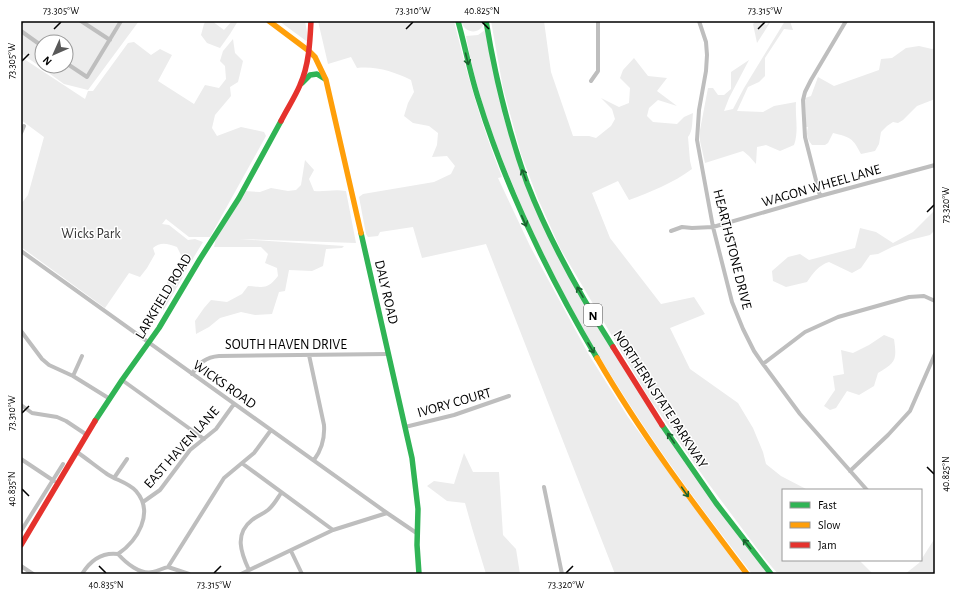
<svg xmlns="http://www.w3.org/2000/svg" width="956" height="595" font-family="'Alegreya Sans',sans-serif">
<rect width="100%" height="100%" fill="#fff"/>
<path fill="#ececec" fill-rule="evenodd" d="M21 21H139L88 90 64 84 21 53ZM42 42H66V66H42Z
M206 21H212L224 30 232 21H238L230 34 220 48 207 43 201 35 204 24Z
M279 21H305L309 43Z
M318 21H454C467 74 482 127 502 177L498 178 530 246 589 355 628 417 743 574H615L486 244 422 258 413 227 380 232 378 236 368 237 366 234 359 197 363 194 434 182 451 174 455 166 447 156 432 157 437 145 438 133 429 126 413 123 404 116 408 103 414 92 411 80C394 72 377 66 357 68L351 57 328 64Z
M461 21H484C482 35 465 35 461 21Z
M491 21H544L551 72 573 136H589L596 138 611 126 615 119 612 109 601 98 619 107 629 103 630 88 620 78 623 70 634 58 648 76 667 78 657 91 677 106 658 100 649 108 647 116 653 122 677 124 684 117 693 113C692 121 693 131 688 137L690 161 692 169C673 183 651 192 629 200L618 181 592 193 610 238 661 304 694 297 705 314 670 328 690 369 738 403 753 428 763 452 766 464 781 476 806 489 783 490V560H859L873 574H778L765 559 708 483 677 439 647 395 560 248 538 199 521 154 503 88Z
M756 21 767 25 769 21H771L757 43 753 24Z
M785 21H790L793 30 784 29 765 58V76L759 82 748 87 737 111 763 112 774 106 796 102C795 116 799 132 794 145L780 151 766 145 757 147 756 164 749 156 743 151 705 163 700 141V130L708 88H713L718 95H724L731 89V72L749 60 729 98 724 111 733 109 744 88Z
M485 30 503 116 537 210 631 379 769 574H752C730 545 708 517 687 488 618 393 556 292 512 183 492 136 475 87 466 36L478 35Z
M233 39 235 53 243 61 238 82 230 87 231 96 215 115 212 128 217 136 241 127 264 132 266 136 210 237H189L166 219 162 224 169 225 188 240 195 239 203 242 186 270 177 267 182 257 177 247C168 244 161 241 153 248L155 254 147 268 140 277 129 273 105 308 21 247V204L28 195 44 137 21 120V57L85 99 88 91H93L128 43 134 42 151 55 160 49 172 55 158 81 194 104 205 85 219 88 226 79 225 66 220 61 223 51Z
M919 46 932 49 935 48V99L917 106 903 120 898 123 893 122 887 126 881 132 879 144 875 151 861 154C853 138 850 137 833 133L828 143 825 145H812C807 139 806 135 808 127H806L805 98 811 96 818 77 834 86 879 70 881 59 892 58 906 48Z
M305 160 314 170 309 179 314 191C325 192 334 189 346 191L356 243 239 239 344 246 342 248 326 249 323 266 312 271 289 270 285 291 279 292 272 314 255 315 241 312 220 318 209 327 196 334 195 321 204 308 211 300 227 302 242 294 248 286C264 287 267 290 278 276L277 268 265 263 268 254 261 247H214L216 238 244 191 260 192 271 188 288 191 296 190 301 185Z
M935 210V230L930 235 910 240 892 247 878 254 870 255 861 268 852 273 829 262C819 265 813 273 807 282L786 287 773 281 772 271 788 257 800 254 809 260 855 248 860 228 876 232 893 243 913 232Z
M174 275 183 277 163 311V301L167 291V280Z
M884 335 894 339C897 360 896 362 878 373L874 386 859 395 847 391 836 408 830 410 824 406 835 390 833 376 844 374 841 350 853 353 869 345Z
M464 453 473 472H499L503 535 516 549 520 574H486L472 528 465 503 447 501 427 486 434 481 454 484Z
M935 538V574H905L919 563Z"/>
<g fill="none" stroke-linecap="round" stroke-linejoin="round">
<path stroke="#bebebe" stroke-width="4" d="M81 21 110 40
M699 21 706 42 707 55 706 71 699 110 697 140 713 227 732 302 743 329 754 351 763 364 800 414 867 490
M21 23 22 21
M21 31 42 46
M66 63 87 77 121 21
M591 81 598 71V21
M21 133 24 126
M820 196 805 137 803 100 805 92 811 80 846 21
M671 231 682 227 692 228 713 227 820 196 935 165
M21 251 387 513 418 534
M21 331 42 359 49 365 73 376 110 399
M309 355 324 425C325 439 322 449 314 460
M763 364 805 332 838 317 909 297 924 296 935 301
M192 374C199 363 206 357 219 356L388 354
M73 376 82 356
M122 380 204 439
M21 405 32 413 57 417 66 421 87 435
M405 427 454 415 509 396
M77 452C87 459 97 467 107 474 116 480 129 483 136 491 155 513 137 541 118 554 102 552 90 561 82 574
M21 459 54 481
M243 464 333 530
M850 471 888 435 910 411 935 354
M114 478 127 459
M544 487 562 574
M143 502 160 490 190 450 216 429 234 404
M21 531 63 464
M291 551 302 574
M118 554C126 563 140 575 153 572 158 571 163 568 168 567L224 478 254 453 271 430
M21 566 33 574
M168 567 189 574
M249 570C241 553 234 534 252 520 257 516 263 514 268 510 274 505 277 499 281 493
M241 574 333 530 387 513"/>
<path stroke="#30b455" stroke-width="5.5" d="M458 21C465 46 470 73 478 98 506 189 548 275 597 358
M486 21C495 76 508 130 527 183 549 240 580 295 613 347
M302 83 310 75 317 74 325 79
M361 233 412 458 418 509 417 545 419 574
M95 421 122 380 159 328 200 259 239 198 281 121
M662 425 716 503 771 574"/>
<path stroke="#ff9f0a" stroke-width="5.5" d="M269 21 309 51 315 57 326 80 361 233
M597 358C641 434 694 504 747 574"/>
<path stroke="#e5322d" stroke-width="5.5" d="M281 121C287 109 295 97 300 85 309 65 310 42 311 21
M613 347 662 425
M21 545 95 421"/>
</g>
<defs><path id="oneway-shaft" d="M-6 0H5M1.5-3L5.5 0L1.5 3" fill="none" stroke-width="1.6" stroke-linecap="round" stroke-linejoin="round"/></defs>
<g stroke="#1a632f">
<use href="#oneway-shaft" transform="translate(467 59) rotate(76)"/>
<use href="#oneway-shaft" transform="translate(524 175) rotate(-111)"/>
<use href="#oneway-shaft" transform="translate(524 221) rotate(66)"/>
<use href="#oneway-shaft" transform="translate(580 292) rotate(-120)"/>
<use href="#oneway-shaft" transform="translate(591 348) rotate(59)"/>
<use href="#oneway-shaft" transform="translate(671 438) rotate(-124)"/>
<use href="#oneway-shaft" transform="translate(685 492) rotate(55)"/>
<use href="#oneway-shaft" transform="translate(747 544) rotate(-129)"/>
</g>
<path fill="none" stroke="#000" stroke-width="1.5" d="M482 22 489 29M54 29 61 22M406 29 413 22M758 29 765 22M22 61 29 54M927 212 934 205M22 413 29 406M927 467 934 474M22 489 29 496M99 566 106 573M214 573 221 566M566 573 573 566"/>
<g text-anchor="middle" stroke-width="3" stroke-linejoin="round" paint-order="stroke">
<rect fill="#fff" stroke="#4c4c4c" stroke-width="1" x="584" y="304" width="18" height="22" rx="3"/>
<g font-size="13" font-weight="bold" fill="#000">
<text x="593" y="320">N</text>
</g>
<g font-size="14" fill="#000" stroke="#fff">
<text transform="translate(821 185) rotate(-16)" y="5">WAGON WHEEL LANE</text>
<text transform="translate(733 249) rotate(76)" y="5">HEARTHSTONE DRIVE</text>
<text transform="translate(387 292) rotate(77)" y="5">DALY ROAD</text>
<text transform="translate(163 296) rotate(-59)" y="5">LARKFIELD ROAD</text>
<text x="286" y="349">SOUTH HAVEN DRIVE</text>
<text transform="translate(225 384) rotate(35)" y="5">WICKS ROAD</text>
<text transform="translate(661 399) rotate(57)" y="5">NORTHERN STATE PARKWAY</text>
<text transform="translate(454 402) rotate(-16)" y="5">IVORY COURT</text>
<text transform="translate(181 447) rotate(-48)" y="5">EAST HAVEN LANE</text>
</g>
<g font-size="14" fill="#333" stroke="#fff">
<text x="91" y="238">Wicks Park</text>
</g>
</g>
<rect width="956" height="595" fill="none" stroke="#ffffff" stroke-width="44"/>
<rect x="782" y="489" width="140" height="72" fill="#ffffff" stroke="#999999"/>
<rect x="790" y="502" width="20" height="6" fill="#30b455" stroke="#999999"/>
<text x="818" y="509" font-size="12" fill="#000000">Fast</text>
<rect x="790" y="522" width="20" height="6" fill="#ff9f0a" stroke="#999999"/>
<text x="818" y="529" font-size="12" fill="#000000">Slow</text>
<rect x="790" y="542" width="20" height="6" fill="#e5322d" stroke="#999999"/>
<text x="818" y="549" font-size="12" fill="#000000">Jam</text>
<g transform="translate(54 54) rotate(225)"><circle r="19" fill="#ffffff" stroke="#999999"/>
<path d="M0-3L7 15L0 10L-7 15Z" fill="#595959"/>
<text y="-6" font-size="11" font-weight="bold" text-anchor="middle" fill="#000000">N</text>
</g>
<rect x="22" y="22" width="912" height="551" fill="none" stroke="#000" stroke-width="1.5"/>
<g font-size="10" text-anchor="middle" fill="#000">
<text x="61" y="14">73.305°W</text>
<text x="413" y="14">73.310°W</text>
<text x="482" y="14">40.825°N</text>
<text x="765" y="14">73.315°W</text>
<text transform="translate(11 61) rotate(-90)" y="4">73.305°W</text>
<text transform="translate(945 205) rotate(-90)" y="4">73.320°W</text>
<text transform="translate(11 413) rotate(-90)" y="4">73.310°W</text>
<text transform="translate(945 474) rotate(-90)" y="4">40.825°N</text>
<text transform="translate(11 489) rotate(-90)" y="4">40.835°N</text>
<text x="106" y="588">40.835°N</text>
<text x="214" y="588">73.315°W</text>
<text x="566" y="588">73.320°W</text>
</g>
</svg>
